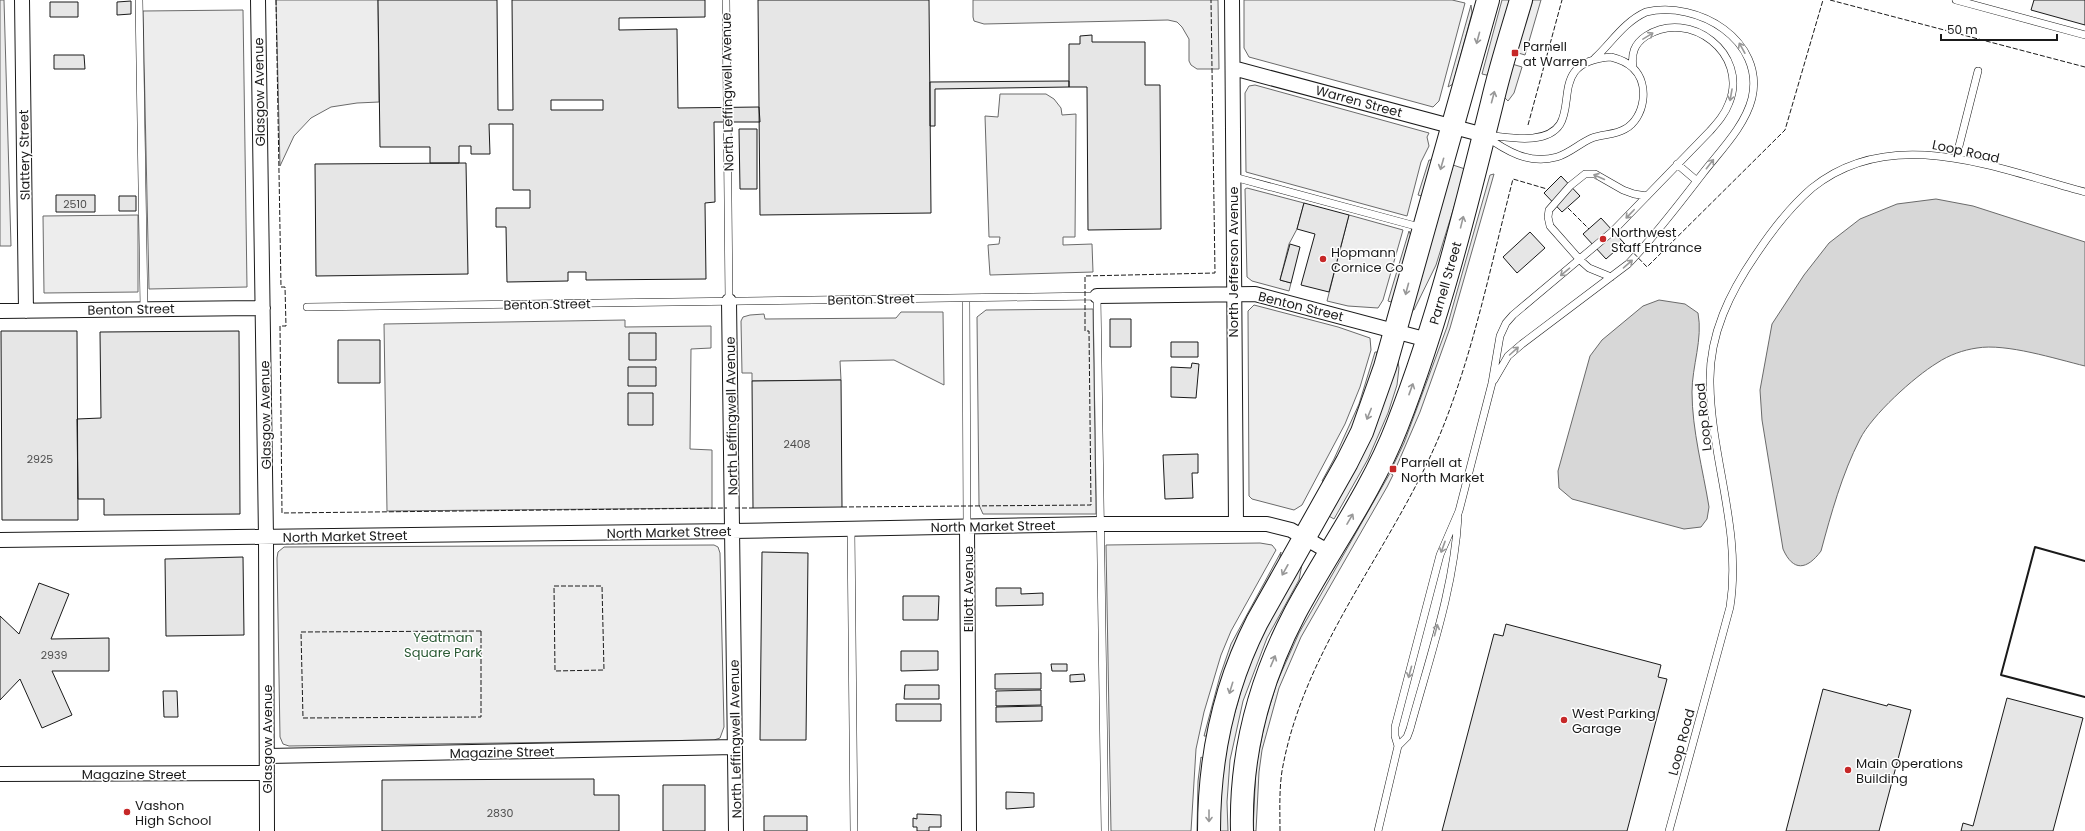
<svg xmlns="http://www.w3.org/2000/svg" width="2085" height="831" font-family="Poppins,sans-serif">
<rect width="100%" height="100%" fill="#fff"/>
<path fill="#ededed" stroke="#6a6a6a" d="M0 0H4L11 246H0Z
M276 0H378L379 102 357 103 331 107 311 118 294 136 280 166Z
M973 0H1218L1219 69H1197L1191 65 1189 61V39L1182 27 1177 22 1168 20 984 24 974 21 973 17Z
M1244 0H1452L1465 3 1439 101 1433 107 1249 57 1244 48Z
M1502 0H1511L1491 76 1482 74Z
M1533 0H1541L1525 55 1515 52Z
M1471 5 1472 13 1453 84 1448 87Z
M243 10 247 287 149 289 143 11Z
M1512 64 1522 67 1514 93 1508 101 1503 96Z
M1255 85 1429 133 1427 137 1429 146 1421 162 1407 216 1246 172 1245 93 1249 86Z
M1000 94H1046L1054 99 1061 108 1062 115 1076 114 1075 237H1063V245L1092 244 1093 272 990 275 988 245 999 244 1000 237H989L985 116 998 117Z
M1429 160H1432L1422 196 1418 195Z
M1453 165 1465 169 1459 191 1436 265 1414 310 1410 309Z
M1494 174 1450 328 1420 412 1395 470 1392 468 1404 443 1447 327 1490 175Z
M1247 188 1304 203 1297 229 1289 244 1280 280 1291 283 1289 291 1252 281 1247 277 1245 189Z
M138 215V292L44 293 43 216Z
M1349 215 1403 230 1383 300 1378 308 1348 306 1327 301Z
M1409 231 1411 236 1394 296 1391 302 1388 301Z
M1254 305 1338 327 1370 338 1371 350 1360 387 1345 424 1302 505 1294 510 1252 499 1249 496 1248 311Z
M1093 309 1096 514H983L979 505 977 317 986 310Z
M901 312H943L944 385 894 360 840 361 841 380 752 381V373H742L741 321 743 317 750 315 764 314 765 319 896 318Z
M625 320V327L711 326V348L691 349 690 449 712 450V508L387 511 384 324Z
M1375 352H1377V357L1352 432 1325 484 1322 481 1334 459 1359 404Z
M1398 362 1399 368 1397 385 1388 413 1368 459 1334 519 1327 515Z
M1390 473 1393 475 1387 487 1301 637 1279 688 1262 750 1259 772 1256 831H1253L1256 766 1265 721 1277 682 1299 633Z
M1260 543 1272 545 1276 550 1231 631 1221 655 1204 712 1196 749 1191 831H1111L1106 545Z
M714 545 718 547 720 553 724 727 720 738 714 740 289 746 283 744 280 737 277 558 278 552 284 547Z
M1281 552 1279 563 1207 736H1204L1220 676 1231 644Z
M1299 563 1302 564 1299 580 1267 638 1243 701 1230 760 1227 802 1228 831H1218L1224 751 1250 658Z
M1201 757 1204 759 1200 831H1197L1198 781Z"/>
<path fill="#d7d7d7" stroke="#6a6a6a" d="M1936 199 1973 206 2085 242V366C2056 359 2006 343 1977 348 1963 350 1949 355 1937 363 1914 377 1872 415 1860 439 1842 474 1831 514 1821 551 1807 570 1793 572 1783 549L1762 420 1760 390 1772 324 1804 275 1829 243 1860 219 1897 204Z
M1659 300 1685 304 1698 313C1703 339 1692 366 1692 392 1692 430 1703 470 1709 507L1707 519 1701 527 1684 529 1572 499 1559 488 1558 471 1590 356 1602 340 1643 306Z"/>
<path fill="#e6e6e6" stroke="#1a1a1a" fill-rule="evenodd" d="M378 0H497L498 110H513L512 0H705V17L619 18V30L677 29 678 108 759 107 760 122H714L715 202 705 203 706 279 586 280V272H568V281L507 282 506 227H496V208H530V190H513V124H489L490 154H471V146H459V163H430V147H380ZM551 100H603V110H551Z
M758 0H929L931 213 760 215Z
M2034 0H2085V25L2031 10Z
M131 1V14L117 15V2Z
M50 2H78V17H50Z
M1092 35V42H1145V85H1160L1161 229 1088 230 1087 87H1069V44H1080V36Z
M54 55H84L85 69H54Z
M1069 81V87L935 89V126H930V82Z
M739 129H757V189H740Z
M466 163 468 274 316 276 315 164Z
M1561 176 1580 196 1562 212 1544 193Z
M56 195H95V212H56Z
M119 196H136V211H119Z
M1304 203 1349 215 1329 292 1301 285 1315 234 1297 229Z
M1601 218 1624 243 1606 259 1583 234Z
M1530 232 1545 248 1517 273 1503 257Z
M1290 244 1300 247 1291 283 1280 280Z
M1110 319H1131V347H1110Z
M1 331H77L78 520H2Z
M239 331 240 514 104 515V499H78L77 419 101 418 100 332Z
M629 333H656V360H629Z
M338 340H380V383H338Z
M1171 342H1198V357H1171Z
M1192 363 1199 364 1196 398 1171 397V367L1191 368Z
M628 367H656V386H628Z
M841 380 842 507 753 508 752 381Z
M628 393H653V425H628Z
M1198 454V473H1192L1193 498 1165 499 1163 455Z
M762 552 808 553 806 740H760Z
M243 557 244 635 166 636 165 559Z
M39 583 69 594 51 639 109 638V671H52L72 715 42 728 20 679 0 700V616L19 634Z
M996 588H1021V594L1043 593V605L996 606Z
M903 596H939L938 620H903Z
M1506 624 1661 665 1658 677 1667 679 1627 831H1442L1494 634 1503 636Z
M901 651H938V670L901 671Z
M1051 664H1067V671H1052Z
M1041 673V689H995V674Z
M1084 674 1085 681 1070 682V675Z
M905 685H939V699H904Z
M1823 689 1887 706 1888 704 1911 710 1879 831H1786Z
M1041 690V705L996 706V691Z
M163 691H177L178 717H164Z
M2007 698 2083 718 2053 831H1961L1963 823 1973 826Z
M896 704H941V721H896Z
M1042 706V721L996 722V707Z
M594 779V795H619V831H382V780Z
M663 785H705V831H663Z
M1006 792 1034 793V807L1006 809Z
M917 814 941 815V827H929V831H917V827H913V818L917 819Z
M764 816H807V831H764Z"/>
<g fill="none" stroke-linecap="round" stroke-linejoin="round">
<defs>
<path id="lane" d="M139 0 144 309
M726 0 729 301
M1956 0 2085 35
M1611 57C1619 59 1627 62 1633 68 1650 84 1645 118 1625 129 1615 135 1603 134 1592 138 1580 143 1570 153 1557 157 1529 165 1506 151 1484 135 1500 136 1517 140 1533 138 1595 131 1535 62 1611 57Z
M1956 158 1978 71
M1677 164 1697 181
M1234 177 1423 228
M1611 277 1589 268 1580 260 1550 226 1548 217 1549 210 1570 186 1585 174H1595L1623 190 1634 194 1647 196
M966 298 967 527
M307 307 1097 296 1105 831
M1494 380 1508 356 1522 344 1628 264C1655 236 1679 204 1703 173 1721 150 1745 126 1752 98 1765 41 1699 0 1646 12 1624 22 1612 42 1595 58
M851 529 854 831
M1398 746 1407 737 1410 729C1429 659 1454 589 1458 517
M1378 831 1398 746 1395 736V727L1440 555 1459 511 1492 383 1500 336 1506 323 1513 315 1613 231 1710 131C1718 122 1725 114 1729 103 1749 54 1690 8 1646 36 1634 44 1631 54 1633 68
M1669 831 1730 607C1742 530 1711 459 1710 383 1709 334 1730 292 1757 253 1773 229 1790 207 1812 188 1892 123 1998 169 2085 192"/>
<path id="street" d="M22 0 26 311
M258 0 266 537 267 831
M1232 0 1236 524
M1233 68 1484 135
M1097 296 1255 294 1428 340
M729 301 736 831
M0 311 263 308
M967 527 969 831
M0 540 732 531 1100 524H1267L1291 530 1331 553
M268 756 735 747
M0 774 267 773"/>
<path id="primary" d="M1209 831C1209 759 1224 687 1257 622L1347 462 1362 432 1385 367 1488 0
M1242 831C1240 755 1260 680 1295 613 1328 551 1371 493 1397 426 1438 321 1465 212 1492 103 1500 68 1511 34 1521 0"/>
</defs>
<use href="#lane" stroke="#1a1a1a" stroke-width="8"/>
<use href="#street" stroke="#1a1a1a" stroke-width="16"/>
<use href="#primary" stroke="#1a1a1a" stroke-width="24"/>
<use href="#lane" stroke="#fff" stroke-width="7"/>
<use href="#street" stroke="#fff" stroke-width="14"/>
<use href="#primary" stroke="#fff" stroke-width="22"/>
<path stroke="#1a1a1a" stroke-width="1" stroke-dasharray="5 2" stroke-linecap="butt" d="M276 0 281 287H285L286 326H280L282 513 727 508
M1830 0 2085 67
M1528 125 1562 0
M1568 208 1589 229
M1624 243 1647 267 1785 130 1823 0
M842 507 1091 505 1089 331H1085V276L1215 273 1211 0
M735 508H753
M554 586H602L604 670 555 671Z
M481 631V717L303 718 301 632Z
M1280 831C1280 811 1279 791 1282 771 1304 646 1394 547 1441 432 1474 351 1491 264 1513 179L1547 189"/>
<path stroke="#1a1a1a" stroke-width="2" d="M2085 561 2035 547 2001 675 2085 697"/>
</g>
<defs><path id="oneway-shaft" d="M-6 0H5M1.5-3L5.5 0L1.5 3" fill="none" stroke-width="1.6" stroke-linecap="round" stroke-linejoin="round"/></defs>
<g stroke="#989898">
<use href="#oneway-shaft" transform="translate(1648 36) rotate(-31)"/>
<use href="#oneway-shaft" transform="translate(1478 38) rotate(105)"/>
<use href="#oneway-shaft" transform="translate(1742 48) rotate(-119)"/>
<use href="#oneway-shaft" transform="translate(1731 95) rotate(100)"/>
<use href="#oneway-shaft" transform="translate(1493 97) rotate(-75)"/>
<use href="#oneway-shaft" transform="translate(1442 164) rotate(106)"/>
<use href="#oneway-shaft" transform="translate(1710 164) rotate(-52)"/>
<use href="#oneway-shaft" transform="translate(1599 177) rotate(-156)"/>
<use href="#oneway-shaft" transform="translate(1630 214) rotate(134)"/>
<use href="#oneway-shaft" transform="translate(1462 222) rotate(-76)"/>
<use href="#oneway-shaft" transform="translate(1628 264) rotate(-41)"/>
<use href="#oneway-shaft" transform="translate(1565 272) rotate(140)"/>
<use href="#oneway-shaft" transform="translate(1407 289) rotate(105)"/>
<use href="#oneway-shaft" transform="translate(1514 351) rotate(-42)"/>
<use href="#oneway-shaft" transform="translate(1411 389) rotate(-70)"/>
<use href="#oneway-shaft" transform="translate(1369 414) rotate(112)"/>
<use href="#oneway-shaft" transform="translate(1350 519) rotate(-60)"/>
<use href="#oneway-shaft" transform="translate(1443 547) rotate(110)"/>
<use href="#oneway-shaft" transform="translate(1285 570) rotate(119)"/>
<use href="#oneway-shaft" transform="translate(1436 630) rotate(-75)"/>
<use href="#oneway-shaft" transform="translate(1273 661) rotate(-67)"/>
<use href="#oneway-shaft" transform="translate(1410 672) rotate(105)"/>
<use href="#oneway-shaft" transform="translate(1231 688) rotate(107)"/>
<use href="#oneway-shaft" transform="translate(1209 816) rotate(90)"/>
</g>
<g fill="#c62828" stroke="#fff" stroke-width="1.5">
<rect x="1511" y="49" width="8" height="8" rx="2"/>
<circle cx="1603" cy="239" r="4"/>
<circle cx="1323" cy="259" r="4"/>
<rect x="1389" y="465" width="8" height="8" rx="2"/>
<circle cx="1564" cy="720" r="4"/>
<circle cx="1848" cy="770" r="4"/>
<circle cx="127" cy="812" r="4"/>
</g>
<g text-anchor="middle" stroke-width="3" stroke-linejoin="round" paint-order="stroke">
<g font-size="11" fill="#4d4d4d">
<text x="75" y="208">2510</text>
<text x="797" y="448">2408</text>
<text x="40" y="463">2925</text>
<text x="54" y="659">2939</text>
<text x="500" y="817">2830</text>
</g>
<g font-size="13" fill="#1a1a1a" stroke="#fff" text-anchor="start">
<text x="1523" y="51">Parnell<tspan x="1523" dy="15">at Warren</tspan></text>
<text x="1611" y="237">Northwest<tspan x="1611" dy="15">Staff Entrance</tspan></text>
<text x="1331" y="257">Hopmann<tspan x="1331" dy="15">Cornice Co</tspan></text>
<text x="1401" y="467">Parnell at<tspan x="1401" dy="15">North Market</tspan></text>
<text x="1572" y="718">West Parking<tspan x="1572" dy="15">Garage</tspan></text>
<text x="1856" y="768">Main Operations<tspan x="1856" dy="15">Building</tspan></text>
<text x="135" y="810">Vashon<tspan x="135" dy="15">High School</tspan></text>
</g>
<g font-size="13" fill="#1a1a1a" stroke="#fff">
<text transform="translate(259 92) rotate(-91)" y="5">Glasgow Avenue</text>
<text transform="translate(727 92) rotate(-91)" y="5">North Leffingwell Avenue</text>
<text transform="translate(1359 101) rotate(15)" y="5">Warren Street</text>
<text transform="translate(1966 151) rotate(12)" y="5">Loop Road</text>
<text transform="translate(24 155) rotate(-91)" y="5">Slattery Street</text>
<text transform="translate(1233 262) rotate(-90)" y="5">North Jefferson Avenue</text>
<text transform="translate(1445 283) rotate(-74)" y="5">Parnell Street</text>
<text transform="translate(871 299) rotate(-1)" y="5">Benton Street</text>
<text transform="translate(547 304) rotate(-1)" y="5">Benton Street</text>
<text transform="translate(1301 306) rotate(14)" y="5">Benton Street</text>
<text transform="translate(131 309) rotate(-1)" y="5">Benton Street</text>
<text transform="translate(265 415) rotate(-91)" y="5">Glasgow Avenue</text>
<text transform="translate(731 416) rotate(-91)" y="5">North Leffingwell Avenue</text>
<text transform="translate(1703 417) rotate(-96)" y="5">Loop Road</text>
<text transform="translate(993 526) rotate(-1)" y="5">North Market Street</text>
<text transform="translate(669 532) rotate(-1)" y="5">North Market Street</text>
<text transform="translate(345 536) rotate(-1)" y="5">North Market Street</text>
<text transform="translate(968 589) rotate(-90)" y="5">Elliott Avenue</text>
<text transform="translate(267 739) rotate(-90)" y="5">Glasgow Avenue</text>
<text transform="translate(735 739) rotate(-91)" y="5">North Leffingwell Avenue</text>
<text transform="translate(1681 742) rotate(-75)" y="5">Loop Road</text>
<text transform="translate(502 752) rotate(-1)" y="5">Magazine Street</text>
<text x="134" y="779">Magazine Street</text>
</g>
<g font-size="13" fill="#2b5a34" stroke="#fff">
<text x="443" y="642">Yeatman<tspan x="443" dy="15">Square Park</tspan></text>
</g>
</g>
<path d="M1941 34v6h116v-6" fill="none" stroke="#1a1a1a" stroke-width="2"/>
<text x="1947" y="34" font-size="12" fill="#1a1a1a" stroke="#ffffff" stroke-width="3" paint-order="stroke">50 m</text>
</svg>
